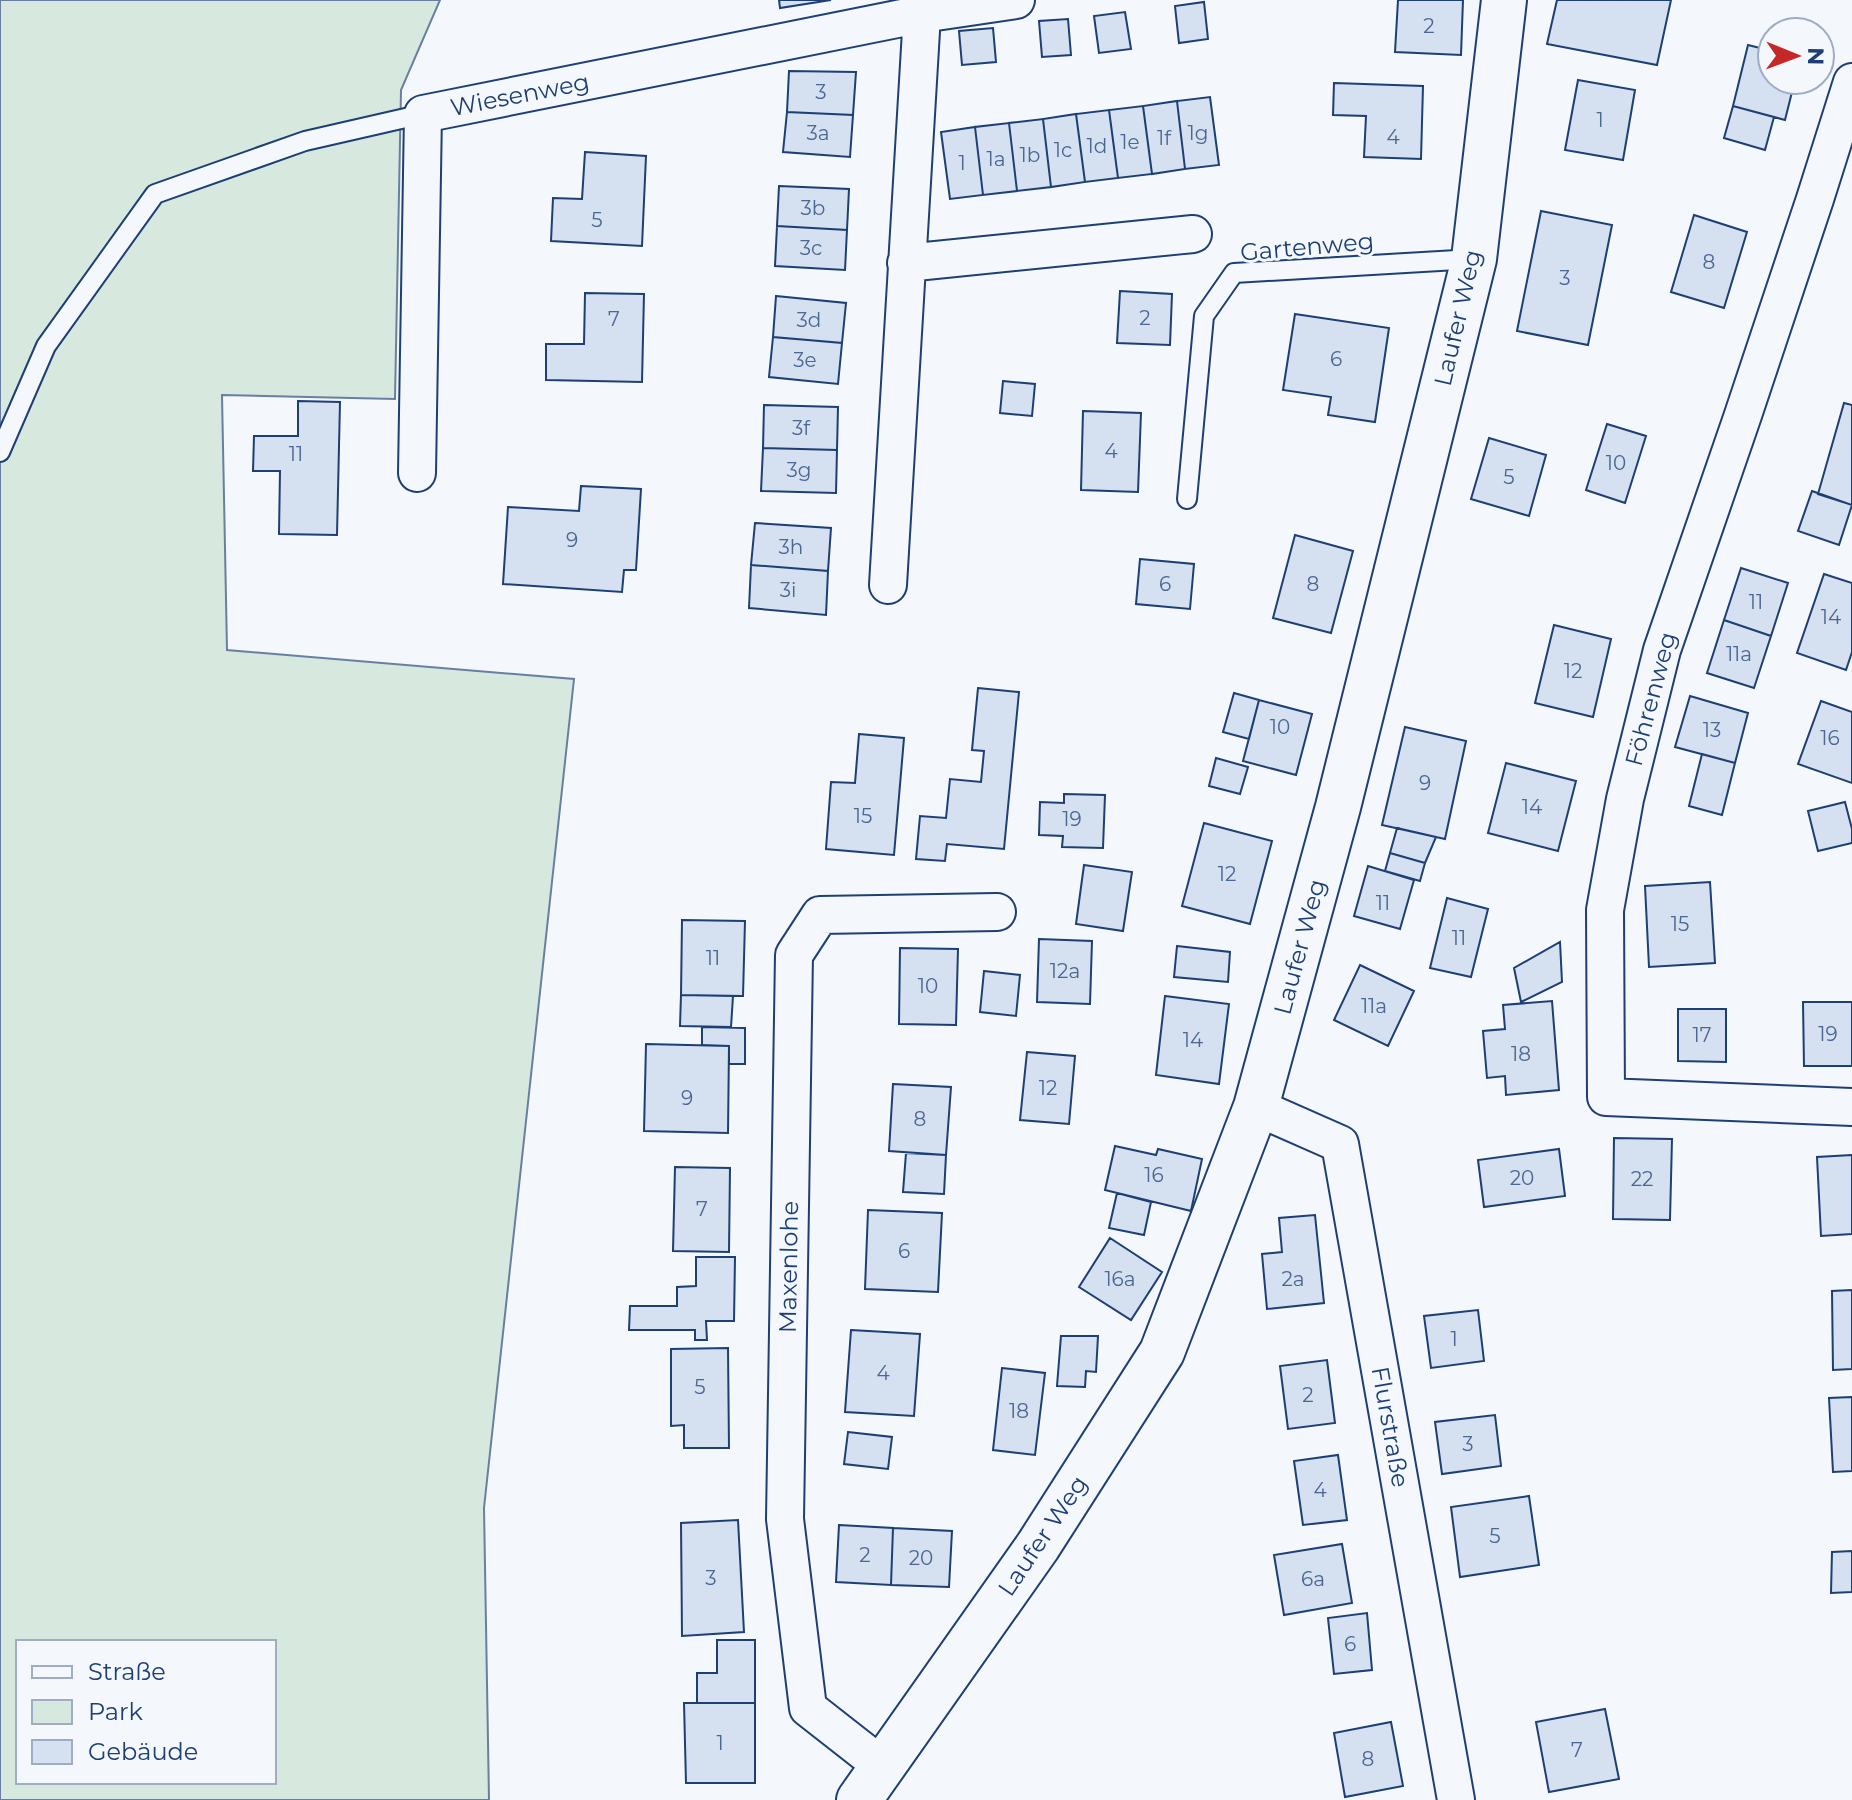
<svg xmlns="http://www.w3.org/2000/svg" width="1852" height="1800" font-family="Montserrat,sans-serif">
<rect width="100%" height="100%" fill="#f4f7fb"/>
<path fill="#d7e8df" stroke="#687fa3" stroke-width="2" fill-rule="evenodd" d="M0 0H440L401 90 395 399 222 395 227 650 574 679 484 1508 489 1800H0ZM18 1642H274V1782H18Z"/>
<path fill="#d5e0f0" stroke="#1d3f73" stroke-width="2" d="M779 0H831L780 8Z
M1398 0H1463L1461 55 1395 52Z
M1557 0H1671L1657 65 1547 44Z
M1204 2 1208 39 1179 43 1175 6Z
M1125 12 1131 49 1099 53 1094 16Z
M1068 19 1071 55 1042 57 1039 21Z
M993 28 996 62 962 65 959 31Z
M1748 45 1772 51V80H1795L1785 120 1733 106Z
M789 71 856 72 853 115 787 112Z
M1578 80 1635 90 1623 160 1565 150Z
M1334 83 1423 86 1421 159 1364 157 1366 116 1333 115Z
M1210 97 1219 165 1185 169 1177 101Z
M1177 101 1185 169 1152 174 1143 106Z
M1143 106 1152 174 1118 178 1109 110Z
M1733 106 1774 117 1765 150 1724 138Z
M1109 110 1118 178 1085 182 1076 114Z
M787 112 853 115 850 157 783 152Z
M1076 114 1085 182 1051 187 1043 119Z
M1043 119 1051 187 1017 191 1009 123Z
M1009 123 1017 191 983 195 975 127Z
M975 127 983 195 950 199 941 132Z
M585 152 646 156 642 246 551 241 553 198 582 199Z
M779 186 849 189 847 230 777 226Z
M1541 211 1612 225 1588 345 1517 331Z
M1694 215 1747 232 1724 308 1671 292Z
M777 226 847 230 845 270 775 266Z
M1120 291 1172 294 1170 345 1117 343Z
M585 293 644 294 642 382 546 380V344H584Z
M776 296 846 303 842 343 773 337Z
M1295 314 1389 328 1375 422 1328 415 1331 397 1283 390Z
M773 337 842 343 838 384 769 377Z
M1003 381 1035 384 1032 416 1000 413Z
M298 401 340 402 337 535 279 534 280 471H253L254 436H298Z
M1844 403 1852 405V505L1818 494Z
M764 405 838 407 837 450 763 448Z
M1083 411 1141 413 1138 492 1081 490Z
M1607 424 1646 436 1625 503 1586 490Z
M1489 438 1546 455 1529 516 1471 499Z
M763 448 837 450 836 493 761 491Z
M581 486 641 489 636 570H624L622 592 503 584 508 507 579 511Z
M1812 491 1852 505 1839 545 1798 531Z
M755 523 831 528 828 571 751 565Z
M1295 535 1353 551 1331 633 1273 618Z
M1140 559 1194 564 1190 609 1136 604Z
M751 565 828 571 826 615 749 608Z
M1741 568 1788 583 1771 636 1724 620Z
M1824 574 1852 583V652L1846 670 1797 653Z
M1724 620 1771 636 1754 688 1707 673Z
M1554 625 1611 639 1593 717 1535 703Z
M978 688 1019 692 1004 849 947 844 945 861 916 859 920 816 946 818 950 779 981 782 984 751 972 750Z
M1234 693 1259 700 1249 739 1223 732Z
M1690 696 1748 713 1735 763 1675 747Z
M1259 700 1312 714 1296 775 1243 761Z
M1821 701 1852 712V783L1798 764Z
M1405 727 1466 741 1445 839 1382 825Z
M859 734 904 738 894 855 826 849 831 782 855 783Z
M1702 754 1735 763 1722 815 1689 806Z
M1216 758 1248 767 1240 794 1209 786Z
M1506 763 1576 781 1558 851 1488 833Z
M1064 794 1105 795 1103 848 1062 847 1063 836 1039 835 1040 802 1064 803Z
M1845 802 1852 829V843L1818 851 1808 811Z
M1204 823 1272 841 1250 924 1182 906Z
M1397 828 1436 837 1425 863 1390 853Z
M1390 853 1425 863 1420 881 1385 871Z
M1084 865 1132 872 1123 931 1076 924Z
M1368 866 1414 880 1400 929 1354 916Z
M1710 882 1715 963 1649 967 1645 886Z
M1447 898 1488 909 1471 977 1430 968Z
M682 920 745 921 743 996 681 995Z
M1039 939 1092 941 1090 1004 1037 1002Z
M1560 942 1562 982 1521 1002 1514 968Z
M1177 946 1230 952 1228 982 1174 977Z
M900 948 958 949 956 1025 899 1024Z
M1360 965 1414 991 1388 1046 1334 1020Z
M984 971 1020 975 1016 1016 980 1012Z
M681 995 733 996 731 1027 680 1026Z
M1165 996 1229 1004 1219 1084 1156 1075Z
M1552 1001 1559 1090 1506 1095 1505 1076 1487 1078 1483 1031 1505 1029 1503 1005Z
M1803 1002H1852V1066H1804Z
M1678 1009H1726V1062L1678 1061Z
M702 1027 745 1028V1064H729V1046L702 1045Z
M646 1044 729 1046 728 1133 644 1131Z
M1027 1052 1075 1056 1069 1124 1020 1120Z
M893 1084 951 1087 946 1155 889 1151Z
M1614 1138 1672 1139 1670 1220 1613 1219Z
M1115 1146 1156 1155 1158 1149 1202 1159 1191 1211 1105 1190Z
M1559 1149 1565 1196 1484 1207 1478 1160Z
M906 1153 946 1155 944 1194 903 1192Z
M1852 1155V1234L1821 1236 1817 1157Z
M675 1167 730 1168 729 1252 673 1251Z
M1117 1193 1151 1202 1144 1235 1109 1228Z
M868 1210 942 1213 938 1292 865 1289Z
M1315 1215 1324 1303 1267 1309 1262 1254 1282 1252 1279 1218Z
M1110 1238 1162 1272 1131 1320 1079 1287Z
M696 1257H735L734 1321H706L707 1340H695V1330H629L630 1306H677V1287L696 1286Z
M1852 1290V1369L1833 1370 1832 1291Z
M1478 1310 1484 1361 1431 1368 1424 1316Z
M851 1330 920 1334 914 1416 845 1412Z
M1061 1336H1098L1096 1372 1086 1371 1085 1387 1057 1386Z
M728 1348 729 1448H684V1425L671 1426V1349Z
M1327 1360 1335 1423 1288 1429 1280 1366Z
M1002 1368 1045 1373 1035 1455 993 1450Z
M1852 1397V1471L1833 1472 1829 1398Z
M1495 1415 1501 1466 1442 1474 1435 1422Z
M848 1432 892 1437 888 1469 844 1464Z
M1338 1455 1347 1520 1303 1525 1294 1461Z
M1529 1496 1539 1565 1460 1577 1451 1507Z
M738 1520 744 1632 682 1636 681 1523Z
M839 1525 893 1528 891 1585 836 1582Z
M893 1528 952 1531 949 1587 891 1585Z
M1342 1544 1352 1603 1284 1615 1274 1555Z
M1852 1551V1592L1831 1593 1832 1552Z
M1367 1613 1372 1670 1334 1674 1328 1618Z
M717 1640H755V1703H697V1673H717Z
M684 1703H755V1783H686Z
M1605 1709 1619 1779 1549 1792 1536 1722Z
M1391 1722 1403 1786 1345 1797 1334 1733Z"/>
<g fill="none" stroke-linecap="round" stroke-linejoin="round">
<defs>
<path id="lane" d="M0 452 46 346 155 194 305 141 423 114
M1187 499 1204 316 1234 273 1474 259"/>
<path id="street" d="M1852 82 1815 199 1743 415 1662 650 1625 799 1605 910 1606 1097 1852 1107
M906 263 1193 234
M417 473 423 114 922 14 1016 0
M888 585 922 14
M1256 1107 1340 1144 1456 1800
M882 1766 808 1708 785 1519 794 955 820 915 997 912"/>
<path id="secondary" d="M859 1800 1038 1546 1162 1352 1256 1107 1338 807 1474 259 1504 0"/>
</defs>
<use href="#lane" stroke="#1d3f73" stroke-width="22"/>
<use href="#street" stroke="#1d3f73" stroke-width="40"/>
<use href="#secondary" stroke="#1d3f73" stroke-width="48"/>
<use href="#lane" stroke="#f4f7fb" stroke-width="18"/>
<use href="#street" stroke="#f4f7fb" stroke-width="36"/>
<use href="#secondary" stroke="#f4f7fb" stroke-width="44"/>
</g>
<g text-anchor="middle" stroke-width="6" stroke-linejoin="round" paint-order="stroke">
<g font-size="20" fill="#4b6792">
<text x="1429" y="33">2</text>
<text x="821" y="99">3</text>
<text x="1600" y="127">1</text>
<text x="818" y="140">3a</text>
<text x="1198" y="140">1g</text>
<text x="1393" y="144">4</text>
<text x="1164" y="145">1f</text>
<text x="1130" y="149">1e</text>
<text x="1097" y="153">1d</text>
<text x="1063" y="157">1c</text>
<text x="1030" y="162">1b</text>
<text x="996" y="166">1a</text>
<text x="962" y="170">1</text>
<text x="813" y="215">3b</text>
<text x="597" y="227">5</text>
<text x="811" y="255">3c</text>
<text x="1709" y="269">8</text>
<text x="1565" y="285">3</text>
<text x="1145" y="325">2</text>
<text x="614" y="326">7</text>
<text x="809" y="327">3d</text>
<text x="1336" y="366">6</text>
<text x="805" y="367">3e</text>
<text x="801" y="435">3f</text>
<text x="1111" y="458">4</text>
<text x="296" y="461">11</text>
<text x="1616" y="470">10</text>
<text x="799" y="477">3g</text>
<text x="1509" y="484">5</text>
<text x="572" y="547">9</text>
<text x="791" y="554">3h</text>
<text x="1165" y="591">6</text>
<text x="1313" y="591">8</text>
<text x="788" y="597">3i</text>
<text x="1756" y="609">11</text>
<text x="1831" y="624">14</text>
<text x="1739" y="661">11a</text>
<text x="1573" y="678">12</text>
<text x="1280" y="734">10</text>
<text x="1712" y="737">13</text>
<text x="1830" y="745">16</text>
<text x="1425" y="790">9</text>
<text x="1532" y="814">14</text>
<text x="863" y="823">15</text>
<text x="1072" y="826">19</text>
<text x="1227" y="881">12</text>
<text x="1383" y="910">11</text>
<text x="1680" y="931">15</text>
<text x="1459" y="945">11</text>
<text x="713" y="965">11</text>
<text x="1065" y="978">12a</text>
<text x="928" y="993">10</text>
<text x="1374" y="1013">11a</text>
<text x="1828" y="1041">19</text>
<text x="1702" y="1042">17</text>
<text x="1193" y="1047">14</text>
<text x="1521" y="1061">18</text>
<text x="1048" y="1095">12</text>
<text x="687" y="1105">9</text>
<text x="920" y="1126">8</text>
<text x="1154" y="1182">16</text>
<text x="1522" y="1185">20</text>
<text x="1642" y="1186">22</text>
<text x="702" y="1216">7</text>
<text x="904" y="1258">6</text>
<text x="1120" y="1286">16a</text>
<text x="1293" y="1286">2a</text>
<text x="1454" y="1346">1</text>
<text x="883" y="1380">4</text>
<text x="700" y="1394">5</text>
<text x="1308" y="1402">2</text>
<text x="1019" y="1418">18</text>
<text x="1468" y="1451">3</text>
<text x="1320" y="1497">4</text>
<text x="1495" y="1543">5</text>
<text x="865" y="1562">2</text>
<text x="921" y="1565">20</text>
<text x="711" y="1585">3</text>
<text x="1313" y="1586">6a</text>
<text x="1350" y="1651">6</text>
<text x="720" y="1750">1</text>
<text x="1577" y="1757">7</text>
<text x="1368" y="1766">8</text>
</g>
<g font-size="24" fill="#1d3f73" stroke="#f4f7fb">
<text transform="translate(520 95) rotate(-11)" y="8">Wiesenweg</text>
<text transform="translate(1307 247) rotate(-5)" y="8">Gartenweg</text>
<text transform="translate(1458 318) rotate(-77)" y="8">Laufer Weg</text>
<text transform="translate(1651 699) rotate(-75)" y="8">Föhrenweg</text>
<text transform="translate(1300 947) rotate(-75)" y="8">Laufer Weg</text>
<text transform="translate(789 1267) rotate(-89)" y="8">Maxenlohe</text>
<text transform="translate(1390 1427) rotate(80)" y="8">Flurstraße</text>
<text transform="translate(1043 1536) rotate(-56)" y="8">Laufer Weg</text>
</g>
</g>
<rect x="16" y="1640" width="260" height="144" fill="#f4f7fb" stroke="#9eadc5" stroke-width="2"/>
<rect x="32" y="1666" width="40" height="12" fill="#f4f7fb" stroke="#9eadc5" stroke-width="2"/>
<text x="88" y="1680" font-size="24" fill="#1d3f73">Straße</text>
<rect x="32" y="1700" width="40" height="24" fill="#d7e8df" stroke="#9eadc5" stroke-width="2"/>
<text x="88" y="1720" font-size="24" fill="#1d3f73">Park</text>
<rect x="32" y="1740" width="40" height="24" fill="#d5e0f0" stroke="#9eadc5" stroke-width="2"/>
<text x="88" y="1760" font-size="24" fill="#1d3f73">Gebäude</text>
<g transform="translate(1796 56) rotate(91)"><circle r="38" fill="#f4f7fb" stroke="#9eadc5" stroke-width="2"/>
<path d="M0-6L14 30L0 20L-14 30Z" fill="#c62828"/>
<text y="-12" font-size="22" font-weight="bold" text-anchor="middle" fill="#1d3f73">N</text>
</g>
</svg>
